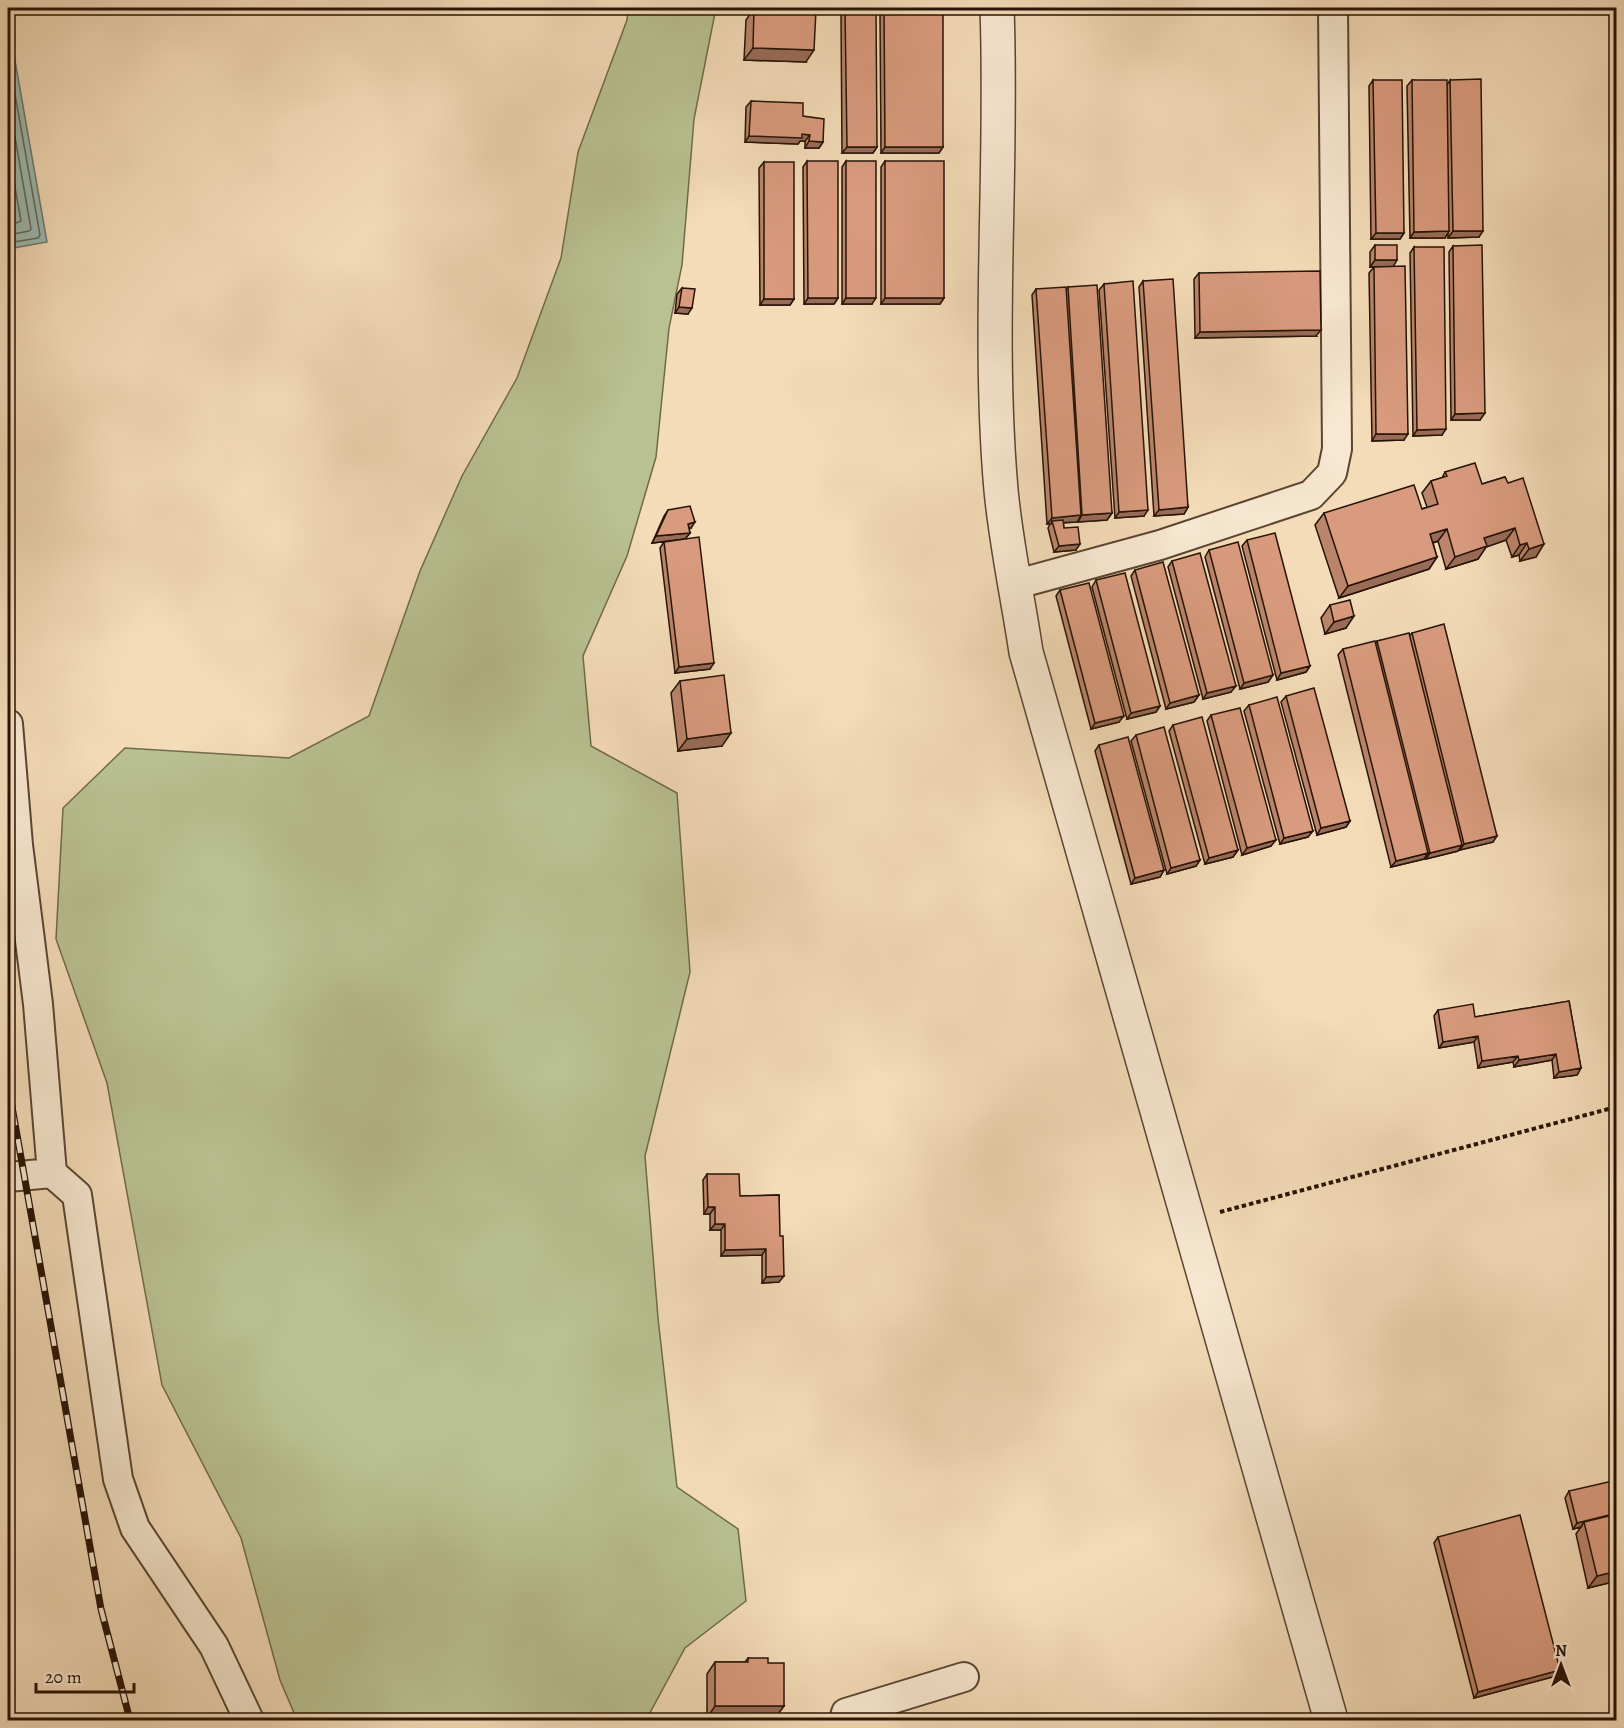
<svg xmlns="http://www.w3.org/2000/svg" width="1624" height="1728" font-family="Alegreya,serif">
<rect width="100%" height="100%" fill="#f4dcb8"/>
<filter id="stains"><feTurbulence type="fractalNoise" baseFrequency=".00333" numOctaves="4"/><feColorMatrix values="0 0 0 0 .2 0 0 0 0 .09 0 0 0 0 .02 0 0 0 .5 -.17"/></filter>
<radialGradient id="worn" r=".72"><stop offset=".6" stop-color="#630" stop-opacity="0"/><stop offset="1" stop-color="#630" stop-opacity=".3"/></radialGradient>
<path fill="#b9c190" stroke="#706a4b" stroke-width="1.5" d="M628 8H716L694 119 682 265 669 328 656 457 627 556 583 656 591 746 677 793 690 972 645 1156 658 1318 677 1487 738 1529 746 1601 685 1648 646 1720H297L280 1680 241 1538 162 1385 107 1083 56 939 63 808 125 748 289 758 369 716 420 571 462 476 517 378 561 258 578 152 627 20Z"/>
<path fill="#9cbbb2" stroke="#6d786d" stroke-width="1.5" d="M8 21 47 242 8 249Z"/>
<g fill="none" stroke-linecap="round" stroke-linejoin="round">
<path stroke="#62675c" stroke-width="1.5" d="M8 55 40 235 38 238 8 243
M8 97 31 229 29 231 8 235
M8 148 21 221 8 226"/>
<defs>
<path id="minor" d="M1017 584 1160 545 1311 495 1332 473 1337 449 1333 8
M8 724 18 845 38 1004 52 1173
M8 1177 52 1173 77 1195 118 1479 135 1528 214 1646 249 1720
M844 1720 846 1713 964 1677"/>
<path id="tertiary" d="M997 8C1003 168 987 330 1001 490 1006 544 1018 598 1026 652L1331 1720"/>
</defs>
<use href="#minor" stroke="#5a4532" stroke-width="32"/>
<use href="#tertiary" stroke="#5a4532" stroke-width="36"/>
<path stroke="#271306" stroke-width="4" stroke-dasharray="4.5 3" stroke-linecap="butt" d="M1220 1212 1616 1107"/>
<use href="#minor" stroke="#f8e8d1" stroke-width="28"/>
<use href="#tertiary" stroke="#f8e8d1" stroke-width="33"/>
<defs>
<path id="rail" d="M8 1084 101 1609 130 1720"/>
</defs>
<use href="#rail" stroke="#271306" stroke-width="7"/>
<use href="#rail" stroke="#f8e8d1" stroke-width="4.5" stroke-dasharray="14" stroke-linecap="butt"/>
</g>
<path fill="#bb856c" stroke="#271306" stroke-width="1.5" d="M754 8 806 62 744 60 746 20Z
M845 9 877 147 873 153H842L841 15Z
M884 9 943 147 939 153H881L880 15Z
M1373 80 1404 233 1400 239H1371L1369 86Z
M1412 80 1447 85 1450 80 1479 237 1448 238V233L1445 238H1410L1407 86Z
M751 101 803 116 823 142 819 148H805V141H800L798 144 745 142 746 107Z
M807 161 838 298 834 304H804L803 167Z
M846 161 872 304H842V167Z
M885 161 944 298 940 304H881V167Z
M764 162 794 299 790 305H760L759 168Z
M1375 245 1393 267 1404 440 1372 441 1369 273 1374 267H1388H1370V252Z
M1453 246 1480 420H1451L1449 252Z
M1414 247 1442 435 1413 436 1410 253Z
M1199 273 1316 336 1195 338 1194 279Z
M1143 281 1188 507 1184 514 1154 516 1139 287Z
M1104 284 1144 516 1115 518 1099 290Z
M1068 287 1112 513 1107 520 1078 522V520L1077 522 1063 523 1064 528 1076 550 1054 552 1048 528 1050 524H1047L1032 295 1036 289H1066Z
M682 288 688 314 675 313 677 294Z
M1445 472 1482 484 1505 477 1536 557 1520 561 1519 555 1512 557 1506 540 1486 547 1478 559 1446 569 1438 541 1433 543 1437 557 1429 569 1339 598 1315 525 1324 513 1422 509 1427 507 1422 493 1431 481 1442 478Z
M668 510 691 528 689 529 690 533 685 539 652 543 664 516Z
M1247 540 1310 666 1306 672 1277 680 1242 546Z
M664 542 710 669 675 673 660 548Z
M1209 550 1273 675 1268 682 1240 689 1205 557Z
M1172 561 1231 692 1203 699 1168 567Z
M1135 570 1199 695 1194 702 1166 709 1131 576Z
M1096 580 1160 706 1156 712 1127 719 1092 587Z
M1060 590 1119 722 1091 729 1056 596Z
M1330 605 1346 628 1325 634 1321 618Z
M1412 633 1493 842 1460 850 1459 849 1458 851 1426 859 1425 857 1424 859 1391 867 1338 655 1343 649 1376 643 1377 641 1410 635Z
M680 681 722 746 678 751 671 693Z
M1286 696 1350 821 1346 827 1317 835 1281 702Z
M1249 705 1308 837 1280 844 1244 711Z
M1211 715 1271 846 1242 855 1207 721Z
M1173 725 1238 850 1233 857 1205 864 1169 731Z
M1136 735 1200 860 1196 866 1167 874 1131 741Z
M1099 745 1164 870 1160 877 1131 884 1095 751Z
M1569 1001 1581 1068 1577 1075 1554 1078 1552 1060 1514 1067 1513 1062 1478 1068 1474 1042 1439 1048 1434 1016 1438 1010 1475 1017Z
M707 1174 740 1196 779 1195V1282L762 1283V1255L721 1256V1230H710V1214H704L703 1180Z
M1569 1491 1617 1581 1588 1588 1576 1534 1581 1527 1573 1529 1565 1498Z
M1438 1537 1560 1670 1556 1676 1474 1698 1434 1543Z
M748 1658 768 1663 784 1706 775 1718H707V1674L715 1662H745Z"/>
<path fill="#986c58" stroke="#271306" stroke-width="1.5" d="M753 48 814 50 806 62 744 60Z
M802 134 810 135 805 141H800L798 144 745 142 749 136Z
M809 141 823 142 819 148H805Z
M847 147H877L873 153H842Z
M885 147H943L939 153H881Z
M1449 231 1445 238H1410L1414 232Z
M1453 231H1483L1479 237 1448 238Z
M1376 233H1404L1400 239H1371Z
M1375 260H1397L1393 267H1370Z
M808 298H838L834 304H804Z
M846 298H876L872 304H842Z
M885 298H944L940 304H881Z
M764 299H794L790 305H760Z
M679 307 692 308 688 314 675 313Z
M1321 330 1316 336 1195 338 1200 332Z
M1485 413 1480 420H1451L1455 414Z
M1446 429 1442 435 1413 436 1417 430Z
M1376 434H1408L1404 440 1372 441Z
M1188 507 1184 514 1154 516 1159 510Z
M1148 510 1144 516 1115 518 1119 512Z
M1112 513 1107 520 1078 522 1082 515Z
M1081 515 1077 522 1053 523 1052 521 1051 524H1047L1052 518Z
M695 522 691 528 684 530 688 524Z
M1515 528 1506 540 1486 547 1478 559 1446 569 1455 557 1484 538Z
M1447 529 1438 541 1422 546 1430 534Z
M690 533 685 539 652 543 656 536Z
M1527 543 1519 555 1512 557 1520 545Z
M1080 544 1076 550 1054 552 1059 546Z
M1544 544 1536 557 1520 561 1529 549Z
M1437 557 1429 569 1339 598 1348 586Z
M1354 616 1346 628 1325 634 1334 622Z
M714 663 710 669 675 673 679 667Z
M1310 666 1306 672 1277 680 1281 673Z
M1273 675 1268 682 1240 689 1244 683Z
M1236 686 1231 692 1203 699 1207 693Z
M1199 695 1194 702 1166 709 1170 703Z
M1160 706 1156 712 1127 719 1131 713Z
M1124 716 1119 722 1091 729 1095 723Z
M731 733 722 746 678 751 687 739Z
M1350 821 1346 827 1317 835 1321 828Z
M1313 831 1308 837 1280 844 1284 838Z
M1497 836 1493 842 1460 850 1464 844Z
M1276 840 1271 846 1242 855 1247 848Z
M1462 845 1458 851 1426 859 1430 853Z
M1238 850 1233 857 1205 864 1209 858Z
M1428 853 1424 859 1391 867 1396 861Z
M1200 860 1196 866 1167 874 1171 868Z
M1164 870 1160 877 1131 884 1135 878Z
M1478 1036 1474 1042 1439 1048 1443 1042Z
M1556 1054 1552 1060 1514 1067 1519 1060Z
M1518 1056 1513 1062 1478 1068 1482 1061Z
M1581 1068 1577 1075 1554 1078 1559 1072Z
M708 1207H715L710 1214H704Z
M715 1224H725L721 1230H710Z
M766 1249 762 1255 721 1256 725 1250Z
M784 1276 779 1282 762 1283 766 1277Z
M1617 1513V1518L1584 1522 1581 1527 1573 1529 1577 1523Z
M1617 1571V1581L1588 1588 1597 1576Z
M1560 1670 1556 1676 1474 1698 1478 1692Z
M715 1706H784L775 1718H707Z"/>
<path fill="#d99b7e" stroke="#271306" stroke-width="1.5" d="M754 8 816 10 814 50 753 48Z
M845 9H876L877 147H847Z
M884 9H943V147H885Z
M1481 79 1483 231H1453L1450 80Z
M1373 80H1402L1404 233H1376Z
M1412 80H1447L1449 231 1414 232Z
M751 101 803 103V116L824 119 823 142 809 141 810 135 802 134V138L749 136Z
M807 161H838V298H808Z
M846 161H876V298H846Z
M885 161H944V298H885Z
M764 162H794V299H764Z
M1375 245H1397V260H1375Z
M1482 245 1485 413 1455 414 1453 246Z
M1414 247H1444L1446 429 1417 430Z
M1405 266 1408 434H1376L1374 267Z
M1320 271 1321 330 1200 332 1199 273Z
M1173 279 1188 507 1159 510 1143 281Z
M1133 281 1148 510 1119 512 1104 284Z
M1097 285 1112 513 1082 515 1068 287Z
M1066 287 1081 515 1052 518 1036 289Z
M682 288 695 289 692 308 679 307Z
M1475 463 1482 484 1505 477 1508 483 1523 478 1544 544 1529 549 1527 543 1520 545 1515 528 1484 538 1487 546 1455 557 1447 529 1430 534 1437 557 1348 586 1324 513 1414 485 1422 509 1438 504 1431 481 1447 476 1445 472Z
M690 506 695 522 688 524 690 533 656 536 668 510Z
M1063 520 1064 528 1078 527 1080 544 1059 546 1052 521Z
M1275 533 1310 666 1281 673 1247 540Z
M699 537 714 663 679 667 664 542Z
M1238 542 1273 675 1244 683 1209 550Z
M1200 553 1236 686 1207 693 1172 561Z
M1163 562 1199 695 1170 703 1135 570Z
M1125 573 1160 706 1131 713 1096 580Z
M1089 583 1124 716 1095 723 1060 590Z
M1350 600 1354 616 1334 622 1330 605Z
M1444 624 1497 836 1464 844 1412 633Z
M1409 633 1462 845 1430 853 1377 641Z
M1375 641 1428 853 1396 861 1343 649Z
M724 675 731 733 687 739 680 681Z
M1314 688 1350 821 1321 828 1286 696Z
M1277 697 1313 831 1284 838 1249 705Z
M1240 708 1276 840 1247 848 1211 715Z
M1202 717 1238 850 1209 858 1173 725Z
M1164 727 1200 860 1171 868 1136 735Z
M1128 737 1164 870 1135 878 1099 745Z
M1569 1001 1581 1068 1559 1072 1556 1054 1519 1060 1518 1056 1482 1061 1478 1036 1443 1042 1438 1010 1473 1004 1475 1017Z
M707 1174H739L740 1196 779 1195 780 1236H783L784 1276 766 1277V1249L725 1250V1224H715V1207H708Z
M1617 1480V1513L1577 1523 1569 1491Z
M1617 1514V1571L1597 1576 1584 1522Z
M1520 1515 1560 1670 1478 1692 1438 1537Z
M748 1658H768V1663H784V1706H715V1662H748Z"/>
<rect width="1624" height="1728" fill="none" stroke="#f4dcb8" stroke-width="30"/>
<rect x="9" y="9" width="1606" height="1710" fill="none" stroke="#271306" stroke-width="3"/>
<rect x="15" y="15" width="1594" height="1698" fill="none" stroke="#271306" stroke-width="1.5"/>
<g transform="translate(1561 1665)" stroke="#f8e8d1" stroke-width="4.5" paint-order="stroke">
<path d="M0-4.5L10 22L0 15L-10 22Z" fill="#271306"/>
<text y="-9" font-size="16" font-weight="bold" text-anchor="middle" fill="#271306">N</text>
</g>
<path d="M36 1683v9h98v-9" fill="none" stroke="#271306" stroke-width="3"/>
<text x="45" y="1683" font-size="18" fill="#271306" stroke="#f8e8d1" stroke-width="4.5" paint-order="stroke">20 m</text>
<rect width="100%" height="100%" filter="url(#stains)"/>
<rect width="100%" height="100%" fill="url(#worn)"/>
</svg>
